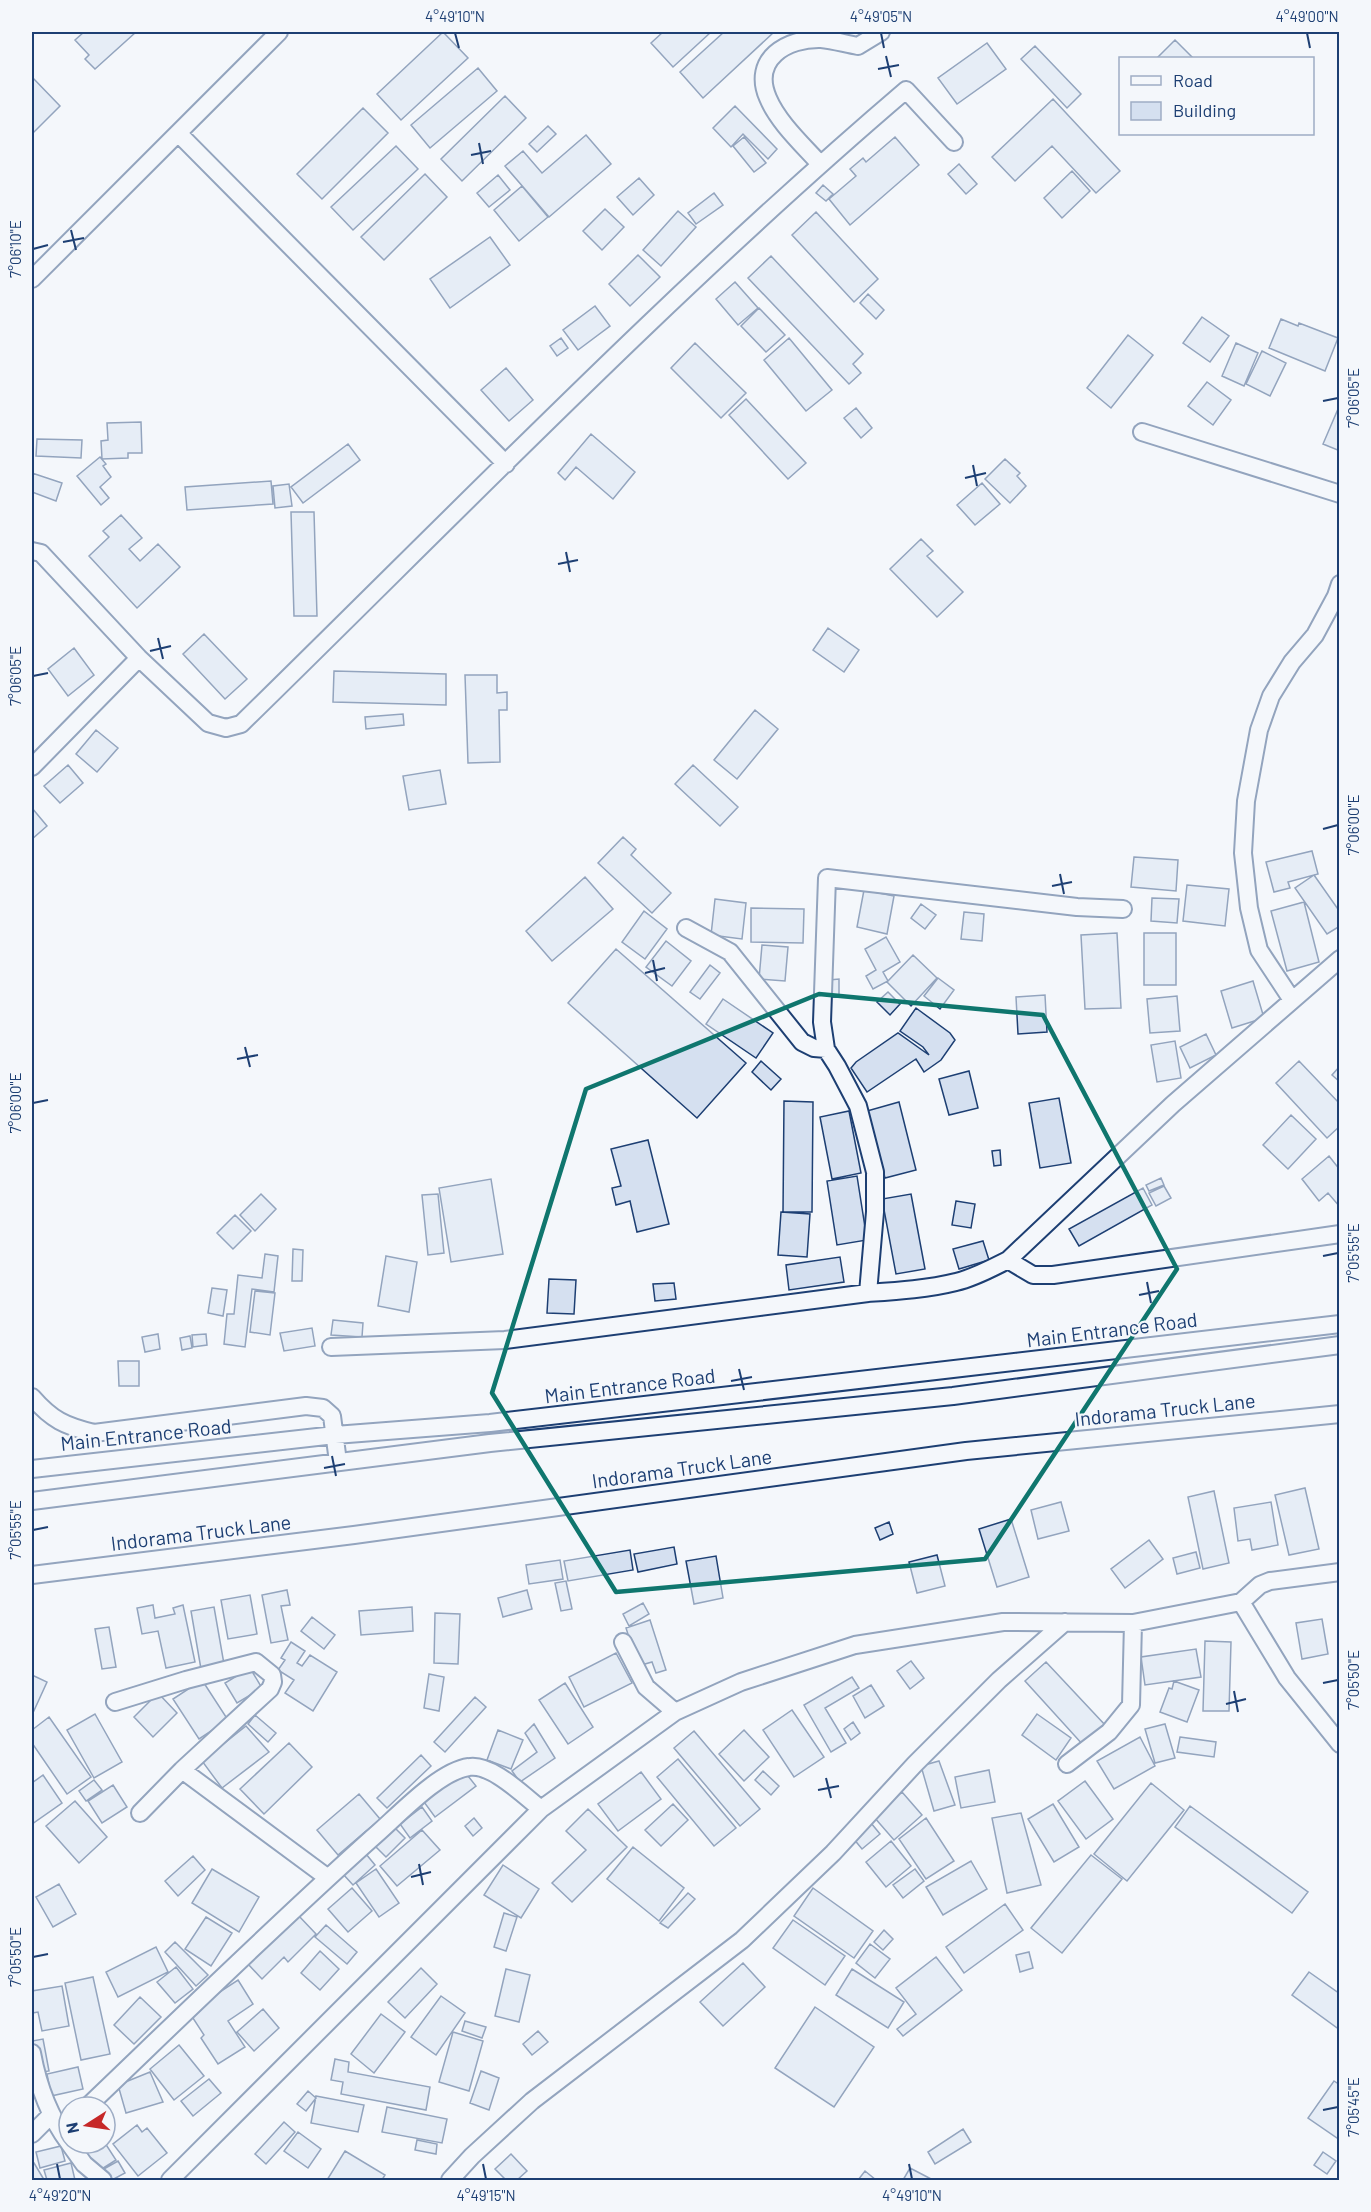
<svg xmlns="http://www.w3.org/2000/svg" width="1371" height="2212" font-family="Barlow,sans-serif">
<rect width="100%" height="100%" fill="#f4f7fb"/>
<path fill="#d5e0f0" stroke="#1d3f73" stroke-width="1.5" d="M84 32H136L95 69 85 59 89 55 75 40Z
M443 32 468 58 401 120 377 94Z
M663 32H711L673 67 651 43Z
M724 32 773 33 703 98 680 72Z
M1175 40 1193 58H1157Z
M987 43 1006 69 957 104 938 78Z
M1035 46 1081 94 1067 108 1021 59Z
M478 68 497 91 430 148 411 125Z
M32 77 60 106 32 134Z
M505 96 526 118 462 181 441 159Z
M1053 99 1120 171 1096 193 1052 146 1015 181 992 157Z
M735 106 777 149 768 159 743 134 731 147 713 128Z
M363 108 388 133 322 199 297 174Z
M548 126 556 134 537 152 529 144Z
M586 135 611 164 549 217 505 166 523 151 542 173Z
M744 137 766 163 754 172 733 146Z
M895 137 919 165 850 225 829 199 856 176 850 169 863 158 866 162Z
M396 146 418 169 353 230 331 207Z
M959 164 977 184 966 194 948 174Z
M1072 171 1090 191 1062 218 1044 198Z
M425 174 447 197 384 260 361 237Z
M498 175 510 190 489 207 477 193Z
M639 178 654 195 633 215 617 197Z
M823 185 833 194 826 201 816 193Z
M522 186 548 217 519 241 494 210Z
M714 193 723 205 696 224 688 213Z
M605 209 624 227 602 250 583 231Z
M678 211 696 227 661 266 643 250Z
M816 212 878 279 854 302 792 235Z
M490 237 510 265 450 308 430 279Z
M638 255 660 277 630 306 609 284Z
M771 256 863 354 853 364 861 373 849 384 748 278Z
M735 282 758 308 738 325 716 299Z
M868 294 884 310 876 319 860 303Z
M595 306 610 326 578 350 563 330Z
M759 308 785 335 766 352 741 326Z
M1202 317 1229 336 1210 362 1183 343Z
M1281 319 1298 326 1299 323 1338 338 1325 371 1269 348Z
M1128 335 1153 355 1111 408 1087 388Z
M561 338 568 348 557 356 550 346Z
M789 338 832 390 806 411 764 360Z
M695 343 746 393 721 418 671 368Z
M1236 343 1258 353 1244 386 1222 376Z
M1262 351 1286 363 1270 396 1246 384Z
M506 368 533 400 509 421 481 390Z
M1207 382 1231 400 1213 425 1188 406Z
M746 399 806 463 788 479 729 415Z
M856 408 872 428 861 438 844 418Z
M1338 409H1340V451L1323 444Z
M141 422 142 453H128V458L102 459 101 441 108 440 107 423Z
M591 434 635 472 613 499 576 467 565 480 558 473Z
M37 439 82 440 81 458 36 456Z
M348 444 360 460 303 503 291 487Z
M100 457 106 464 103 466 111 477 100 487 109 498 101 505 77 476Z
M1005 459 1020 473 1017 476 1026 486 1010 503 985 479Z
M32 473 62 483 56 501 32 492Z
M271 481 273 504 187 510 185 487Z
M982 483 1000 504 975 525 957 505Z
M289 484 292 506 275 508 273 486Z
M291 512H314L317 616H294Z
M121 515 142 538 129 549 140 561 158 544 180 567 137 608 89 556 109 537 103 531Z
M921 539 933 551 927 556 963 592 937 617 890 569Z
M828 628 859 650 844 672 813 650Z
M204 634 247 679 225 699 183 654Z
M74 648 94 675 68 696 48 669Z
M334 671 446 674V705L333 702Z
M465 675H497V693L507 692V710H499L500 762 468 763Z
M755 710 778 729 737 779 714 760Z
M403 714 404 725 366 729 365 717Z
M96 730 118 748 97 772 76 754Z
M68 765 83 783 60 803 44 786Z
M693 765 738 807 720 826 675 784Z
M440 770 446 804 409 810 403 776Z
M32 808 47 826 32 839Z
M623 837 636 849 631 855 671 893 652 913 598 863Z
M1312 851 1318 874 1288 882 1290 888 1274 892 1266 862Z
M1134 857 1178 860 1176 891 1131 887Z
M1314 875 1340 912V926L1327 934 1295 888Z
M585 877 613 909 552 961 526 931Z
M1187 885 1229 889 1225 926 1183 921Z
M864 890 894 896 887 934 857 927Z
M1152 898 1179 899 1177 923 1151 921Z
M715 899 746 903 742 939 711 935Z
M1304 902 1319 962 1287 971 1271 911Z
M921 904 936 915 925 929 911 918Z
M751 908 804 909 803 943 751 942Z
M644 911 667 929 645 959 622 942Z
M964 912 984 914 982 941 961 939Z
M1117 933 1121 1008 1085 1009 1081 935Z
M1144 933H1176V985H1144Z
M886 937 900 962 883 972 888 981 873 989 866 976 876 970 865 949Z
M666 941 691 961 672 986 646 967Z
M762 945 788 947 785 981 759 979Z
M616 949 746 1063 697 1118 568 1003Z
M913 955 937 978 911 1006 887 982Z
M710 965 720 973 700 999 690 992Z
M938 978 954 990 940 1009 924 996Z
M839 979V997H829V980Z
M1253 981 1264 1018 1232 1028 1221 991Z
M888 992 900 1004 890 1015 877 1002Z
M1045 995 1047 1032 1018 1034 1016 997Z
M1177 996 1180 1031 1150 1033 1147 999Z
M723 999 773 1033 756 1058 706 1024Z
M916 1008 950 1033 955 1040 941 1060 924 1072 916 1059 867 1092 851 1068 856 1062 898 1033 929 1055 923 1047 900 1031Z
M1206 1034 1216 1055 1190 1068 1180 1047Z
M1175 1041 1181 1078 1157 1082 1151 1045Z
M761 1061 781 1079 771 1090 752 1072Z
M1299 1061 1340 1104V1126L1327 1138 1276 1083Z
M1340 1066V1082L1332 1075Z
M969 1071 978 1108 949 1115 939 1079Z
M1059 1098 1071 1163 1040 1168 1029 1103Z
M784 1101 813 1102 812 1212H783Z
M899 1102 916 1170 885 1178 867 1111Z
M849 1111 861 1173 832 1179 820 1117Z
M1291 1115 1316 1139 1288 1169 1263 1145Z
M648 1140 669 1224 637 1232 630 1201 616 1205 612 1188 621 1186 611 1149Z
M1000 1150 1001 1165 994 1166 992 1151Z
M1329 1156 1340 1170V1207L1328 1193 1319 1201 1302 1179Z
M857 1176 867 1240 837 1245 827 1181Z
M1161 1178 1164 1185 1149 1191 1146 1185Z
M491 1179 503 1254 451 1262 439 1188Z
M1164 1186 1171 1198 1156 1206 1149 1193Z
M1143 1188 1152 1205 1079 1246 1069 1229Z
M261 1194 276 1209 255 1231 240 1215Z
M438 1194 444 1253 428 1255 422 1195Z
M911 1194 925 1269 896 1274 882 1199Z
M956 1201 975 1204 971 1228 952 1225Z
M781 1212 810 1214 807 1257 778 1255Z
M235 1215 251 1231 233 1249 217 1233Z
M983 1241 989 1260 959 1269 953 1249Z
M293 1249 303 1250 302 1281H292Z
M265 1254 278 1256 274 1292 252 1289 245 1347 224 1344 227 1314H234L238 1275 262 1278Z
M386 1256 417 1262 409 1312 378 1306Z
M840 1257 844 1282 789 1290 786 1265Z
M549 1279 576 1280 574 1314 547 1313Z
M674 1283 676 1299 655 1301 653 1284Z
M212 1288 227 1290 223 1316 208 1313Z
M255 1291 275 1293 270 1335 250 1332Z
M333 1320 363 1323 362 1337 331 1335Z
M312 1328 315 1346 284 1351 280 1333Z
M158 1334 160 1349 145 1352 142 1337Z
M206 1334 207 1345 193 1347 192 1335Z
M190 1336 192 1348 182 1350 180 1338Z
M118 1361H139V1386H119Z
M1305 1488 1319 1549 1289 1555 1275 1495Z
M1214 1491 1229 1563 1203 1569 1188 1497Z
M1061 1502 1069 1531 1038 1539 1031 1510Z
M1271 1502 1278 1545 1252 1550 1250 1539 1238 1541 1234 1508Z
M1011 1519 1029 1577 997 1587 979 1529Z
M889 1522 893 1534 880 1540 875 1528Z
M1149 1540 1163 1559 1125 1588 1111 1569Z
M674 1547 677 1564 638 1572 634 1554Z
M630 1550 633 1570 568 1581 564 1561Z
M1196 1552 1200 1568 1177 1574 1173 1558Z
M937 1555 945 1586 917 1593 909 1562Z
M716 1556 723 1598 694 1604 686 1561Z
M560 1560 563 1579 529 1584 526 1565Z
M566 1581 572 1609 561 1611 555 1583Z
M287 1590 290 1605 281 1606 288 1640 271 1643 262 1595Z
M527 1590 532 1609 503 1617 498 1598Z
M250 1595 257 1634 228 1639 221 1600Z
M643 1603 649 1614 629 1626 623 1614Z
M153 1605 155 1618 175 1614 173 1608 183 1605 195 1662 166 1668 158 1631 142 1634 137 1608Z
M214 1607 224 1664 201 1669 191 1611Z
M412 1607 413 1631 361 1635 359 1611Z
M435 1613 460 1614 458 1664 434 1663Z
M312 1617 335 1635 324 1649 301 1631Z
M1322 1619 1328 1654 1302 1659 1296 1623Z
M650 1620 666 1670 656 1673 652 1662 638 1666 626 1628Z
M109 1627 116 1667 102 1669 95 1629Z
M1205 1641 1231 1642 1229 1711H1203Z
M291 1642 305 1651 297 1663 302 1666 310 1655 337 1672 313 1711 285 1693 294 1680 278 1670 285 1660 281 1658Z
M1196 1649 1201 1677 1145 1685 1141 1657Z
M616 1653 632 1683 584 1707 569 1677Z
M911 1661 924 1678 910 1689 897 1671Z
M1046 1662 1106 1726 1084 1746 1025 1681Z
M250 1668 262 1688 237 1703 225 1683Z
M429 1674 444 1677 439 1711 424 1708Z
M32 1675 47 1682 32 1715Z
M852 1677 859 1688 825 1708 846 1743 831 1752 804 1705Z
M202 1680 228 1720 199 1739 173 1699Z
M1174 1681 1199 1690 1187 1722 1160 1712 1169 1688 1172 1689Z
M565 1683 593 1727 568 1744 539 1700Z
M871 1685 884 1706 865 1718 853 1696Z
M158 1693 177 1713 153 1737 134 1717Z
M475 1697 486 1707 445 1752 434 1742Z
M792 1710 824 1757 794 1777 763 1730Z
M95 1714 122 1762 94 1778 67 1730Z
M1037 1714 1071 1738 1056 1760 1022 1735Z
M255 1715 276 1733 268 1742 248 1724Z
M49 1717 91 1777 67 1794 32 1743V1730Z
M853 1722 860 1733 851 1740 844 1729Z
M534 1724 555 1758 520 1782 512 1771 537 1752 525 1733Z
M1165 1724 1175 1758 1155 1763 1145 1729Z
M246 1726 269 1752 222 1788 202 1761Z
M498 1730 523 1740 511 1769 487 1760Z
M744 1730 769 1757 744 1781 719 1754Z
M694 1731 760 1809 740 1826 674 1748Z
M1140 1737 1155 1766 1114 1789 1097 1761Z
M1180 1737 1216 1742 1214 1757 1177 1752Z
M289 1743 312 1767 264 1814 240 1789Z
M421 1755 431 1766 387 1808 377 1798Z
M678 1759 736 1828 714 1846 657 1777Z
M939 1761 955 1805 934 1811 921 1766Z
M989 1770 995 1802 961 1808 955 1777Z
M464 1771 476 1786 435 1817 424 1802Z
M763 1771 779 1786 771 1795 755 1780Z
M641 1772 661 1799 618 1831 598 1804Z
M43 1775 62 1803 32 1824V1783Z
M94 1780 102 1790 86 1801 79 1791Z
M1085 1781 1113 1819 1086 1839 1058 1801Z
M1151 1783 1184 1810 1127 1881 1094 1854Z
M113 1785 127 1807 102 1823 88 1801Z
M902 1792 922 1815 894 1840 874 1817Z
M359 1794 380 1819 338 1855 317 1830Z
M75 1801 107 1837 79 1863 46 1826Z
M673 1804 688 1820 661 1846 645 1830Z
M1053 1804 1079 1847 1054 1862 1028 1819Z
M1190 1806 1308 1892 1292 1913 1175 1827Z
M422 1807 432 1821 410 1838 400 1824Z
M588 1809 627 1847 572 1902 552 1883 586 1850 566 1831Z
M1021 1813 1041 1885 1007 1893 992 1818Z
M474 1818 482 1828 473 1836 465 1826Z
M926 1818 954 1861 926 1879 899 1839Z
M871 1823 880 1834 862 1849 853 1838Z
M394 1827 405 1838 386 1857 375 1846Z
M422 1830 440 1850 397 1886 380 1866Z
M891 1841 911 1866 886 1887 866 1862Z
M633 1847 684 1888 659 1921 607 1879Z
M366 1854 375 1865 353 1885 343 1874Z
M1091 1855 1122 1879 1062 1953 1031 1928Z
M193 1856 205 1870 178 1896 165 1881Z
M971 1861 987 1889 943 1915 926 1887Z
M503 1865 539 1889 521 1918 484 1895Z
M212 1869 259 1897 239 1932 192 1903Z
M376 1869 399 1903 379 1917 356 1883Z
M915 1869 924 1881 903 1898 893 1885Z
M59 1884 76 1914 53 1927 36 1897Z
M352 1888 372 1911 348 1932 328 1909Z
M813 1888 873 1931 854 1958 794 1916Z
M688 1893 695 1899 668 1928 660 1923Z
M1005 1904 1023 1930 964 1973 946 1947Z
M504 1913 517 1917 506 1951 494 1947Z
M298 1915 316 1934 288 1962 284 1957 262 1979 248 1964Z
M206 1917 232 1933 211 1966 185 1949Z
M793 1920 845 1956 825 1985 773 1948Z
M326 1925 357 1952 347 1964 315 1937Z
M884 1930 893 1939 883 1950 874 1942Z
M175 1942 208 1975 196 1986 165 1952Z
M870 1944 890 1959 875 1978 856 1963Z
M156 1947 168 1972 118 1997 106 1972Z
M320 1951 339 1969 320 1990 301 1973Z
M1029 1952 1033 1968 1020 1972 1016 1955Z
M936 1957 962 1990 903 2036 897 2029 916 2014 896 1988Z
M743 1963 765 1987 723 2026 700 2002Z
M176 1967 193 1989 175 2003 157 1982Z
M421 1968 437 1984 405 2018 388 2002Z
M506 1969 530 1975 519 2022 495 2016Z
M852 1969 904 2002 888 2028 836 1995Z
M1309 1972 1340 1994V2030L1292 1995Z
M93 1977 110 2054 81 2060 65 1983Z
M238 1980 253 2004 228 2021 245 2047 218 2064 201 2038 204 2035 189 2012Z
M62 1986 69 2026 42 2031 38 2012 32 2013V1991Z
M441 1996 465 2013 436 2055 411 2037Z
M140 1997 161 2017 134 2044 114 2025Z
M815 2007 874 2047 834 2107 775 2068Z
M263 2009 279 2028 254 2051 237 2032Z
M381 2014 405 2032 374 2073 351 2054Z
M465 2021 486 2027 482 2038 462 2031Z
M538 2031 548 2042 532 2055 523 2044Z
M453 2032 483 2041 469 2091 439 2082Z
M43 2039 49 2071 37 2073 32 2041Z
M179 2045 204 2076 174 2100 150 2069Z
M335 2059 349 2062 348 2072 430 2087 426 2110 341 2094 343 2082 331 2080Z
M78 2067 83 2089 51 2096 47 2074Z
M481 2071 499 2078 489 2110 470 2103Z
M150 2072 163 2102 126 2113 118 2085Z
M209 2079 221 2093 193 2116 181 2101Z
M1334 2081 1340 2085V2140L1308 2118Z
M308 2091 316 2098 306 2111 297 2104Z
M316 2096 364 2105 358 2132 311 2123Z
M387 2107 447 2119 442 2143 382 2132Z
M284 2122 295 2132 266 2164 255 2154Z
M137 2125 142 2132 147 2128 167 2153 138 2176 113 2144Z
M963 2129 971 2142 935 2164 928 2152Z
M298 2132 321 2149 308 2168 284 2151Z
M417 2140 437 2144 436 2154 415 2150Z
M78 2143H105L116 2160 97 2172Z
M61 2146 65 2161 40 2168 36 2152Z
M345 2151 385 2175 382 2180H327Z
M1323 2152 1336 2161 1327 2174 1314 2165Z
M511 2154 527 2171 517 2180H506L495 2169Z
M118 2161 125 2173 112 2180H107L102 2170Z
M34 2163 43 2178 38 2180H32V2164Z
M71 2163 75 2180H47L44 2170Z
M910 2168 933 2180H903Z
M865 2171 876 2180H858Z"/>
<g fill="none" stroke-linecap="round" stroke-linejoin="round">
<defs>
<path id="minor" d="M179 134 506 464
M820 164C802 144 778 122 768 98 751 59 787 38 821 39 833 40 846 44 858 46L881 32
M32 279 279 32
M1142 432 1340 494
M32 551 41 553 139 658 208 723 226 728 241 724C460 510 673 289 906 90L954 142
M32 767 139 658
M686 928 730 952 802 1042 814 1048 826 1049
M1292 1000 1259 950 1249 908 1243 853 1246 801 1259 730 1271 696 1292 662 1315 635 1336 596 1340 584
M1008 1260 1033 1275H1053L1340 1234
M868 1293 875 1212V1172L858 1106 837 1066 826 1049 822 1022 827 878 1077 907 1123 909
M331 1347 505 1340 868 1293C897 1291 928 1289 956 1282 974 1278 992 1268 1008 1260L1173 1104 1340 959
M32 1397C52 1420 65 1426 94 1433L306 1406 323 1408 332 1416 338 1462
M32 1469 335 1435 490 1423 1340 1324
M32 1501 490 1443 953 1396 1340 1345
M32 1575 354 1535 966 1451 1340 1414
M1241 1602 1287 1678 1340 1744
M623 1642 646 1687 675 1712
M115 1702 186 1680 256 1662 272 1675 273 1682 270 1689 182 1770 140 1813
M1067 1764 1109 1732 1131 1705 1133 1623
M182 1770 328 1878
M32 2053C38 2086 49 2116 69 2143
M87 2107C181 2017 274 1926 371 1839 395 1819 438 1771 469 1767 491 1763 523 1795 541 1809
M32 2134 50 2116
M69 2143 84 2164 103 2180
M170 2180 541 1809 675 1712 741 1682 855 1645 1003 1622 1133 1623 1241 1602 1260 1585 1270 1581 1340 1572
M450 2180 472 2156 532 2101 742 1940 833 1853 915 1764 999 1680 1065 1622"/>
</defs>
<use href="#minor" stroke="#1d3f73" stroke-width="20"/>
<use href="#minor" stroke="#f4f7fb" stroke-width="16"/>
</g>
<path d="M0 0H1371V2212H0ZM819 994 1043 1015 1177 1269 985 1559 616 1592 492 1393 586 1089Z" fill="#f4f7fb" fill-opacity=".55" fill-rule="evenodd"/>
<path fill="none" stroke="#0f766e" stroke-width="4.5" stroke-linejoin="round" d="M819 994 1043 1015 1177 1269 985 1559 616 1592 492 1393 586 1089Z"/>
<path fill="none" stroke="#1d3f73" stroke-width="2" d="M455 33 459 48M881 33 884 48M1307 33 1310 48M886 56 891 77M878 69 899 65M479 143 483 164M471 155 491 151M71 230 76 250M63 242 84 238M33 249 48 245M1323 401 1338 398M973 465 977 486M965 478 986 473M566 552 570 572M558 564 578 560M158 638 163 659M150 651 171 646M33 676 48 673M1323 829 1338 825M1060 874 1064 894M1052 886 1072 882M653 960 657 981M645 973 665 968M245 1047 250 1067M237 1059 258 1055M33 1103 48 1100M1323 1256 1338 1253M1147 1282 1151 1303M1139 1295 1159 1291M739 1369 744 1390M731 1381 752 1377M332 1456 336 1476M324 1468 345 1464M33 1530 48 1527M1323 1683 1338 1680M1234 1691 1238 1712M1226 1704 1246 1699M826 1778 831 1798M818 1790 839 1786M419 1864 423 1885M411 1877 431 1872M33 1957 48 1954M1323 2110 1338 2107M57 2164 60 2179M483 2164 486 2179M909 2164 912 2179"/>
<g text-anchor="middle" stroke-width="4.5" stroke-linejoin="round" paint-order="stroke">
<g font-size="20" fill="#1d3f73" stroke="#f4f7fb">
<text transform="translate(1112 1330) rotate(-7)" y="7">Main Entrance Road</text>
<text transform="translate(630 1386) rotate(-7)" y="7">Main Entrance Road</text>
<text transform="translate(1165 1410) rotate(-6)" y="7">Indorama Truck Lane</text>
<text transform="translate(146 1435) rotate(-6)" y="7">Main Entrance Road</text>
<text transform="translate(682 1469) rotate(-8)" y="7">Indorama Truck Lane</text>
<text transform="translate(201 1533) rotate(-7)" y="7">Indorama Truck Lane</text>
</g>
</g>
<rect width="1371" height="2212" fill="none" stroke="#f4f7fb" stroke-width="66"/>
<rect x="1119" y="57" width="195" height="78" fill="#f4f7fb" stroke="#9eadc5" stroke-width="1.5"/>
<rect x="1131" y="76" width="30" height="9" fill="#f4f7fb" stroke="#9eadc5" stroke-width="1.5"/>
<text x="1173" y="87" font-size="18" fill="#1d3f73">Road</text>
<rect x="1131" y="102" width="30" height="18" fill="#d5e0f0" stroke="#9eadc5" stroke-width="1.5"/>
<text x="1173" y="117" font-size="18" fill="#1d3f73">Building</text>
<g transform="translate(87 2125) rotate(258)"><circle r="28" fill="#f4f7fb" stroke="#9eadc5" stroke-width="1.5"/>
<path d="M0-4.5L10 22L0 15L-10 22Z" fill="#c62828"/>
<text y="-9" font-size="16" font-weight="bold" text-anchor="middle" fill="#1d3f73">N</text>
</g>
<rect x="33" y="33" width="1305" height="2146" fill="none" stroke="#1d3f73" stroke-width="2"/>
<g font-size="15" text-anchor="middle" fill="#1d3f73">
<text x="455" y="22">4°49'10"N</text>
<text x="881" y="22">4°49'05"N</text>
<text x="1307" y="22">4°49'00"N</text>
<text transform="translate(16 249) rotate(-90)" y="5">7°06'10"E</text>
<text transform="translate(1354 398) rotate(-90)" y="5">7°06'05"E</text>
<text transform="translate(16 676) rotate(-90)" y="5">7°06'05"E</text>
<text transform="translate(1354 825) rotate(-90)" y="5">7°06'00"E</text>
<text transform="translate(16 1103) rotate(-90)" y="5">7°06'00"E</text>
<text transform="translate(1354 1253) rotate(-90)" y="5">7°05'55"E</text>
<text transform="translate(16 1530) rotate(-90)" y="5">7°05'55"E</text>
<text transform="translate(1354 1680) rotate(-90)" y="5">7°05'50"E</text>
<text transform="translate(16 1957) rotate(-90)" y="5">7°05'50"E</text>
<text transform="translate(1354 2107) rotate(-90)" y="5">7°05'45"E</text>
<text x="60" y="2201">4°49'20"N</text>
<text x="486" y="2201">4°49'15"N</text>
<text x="912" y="2201">4°49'10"N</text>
</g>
</svg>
